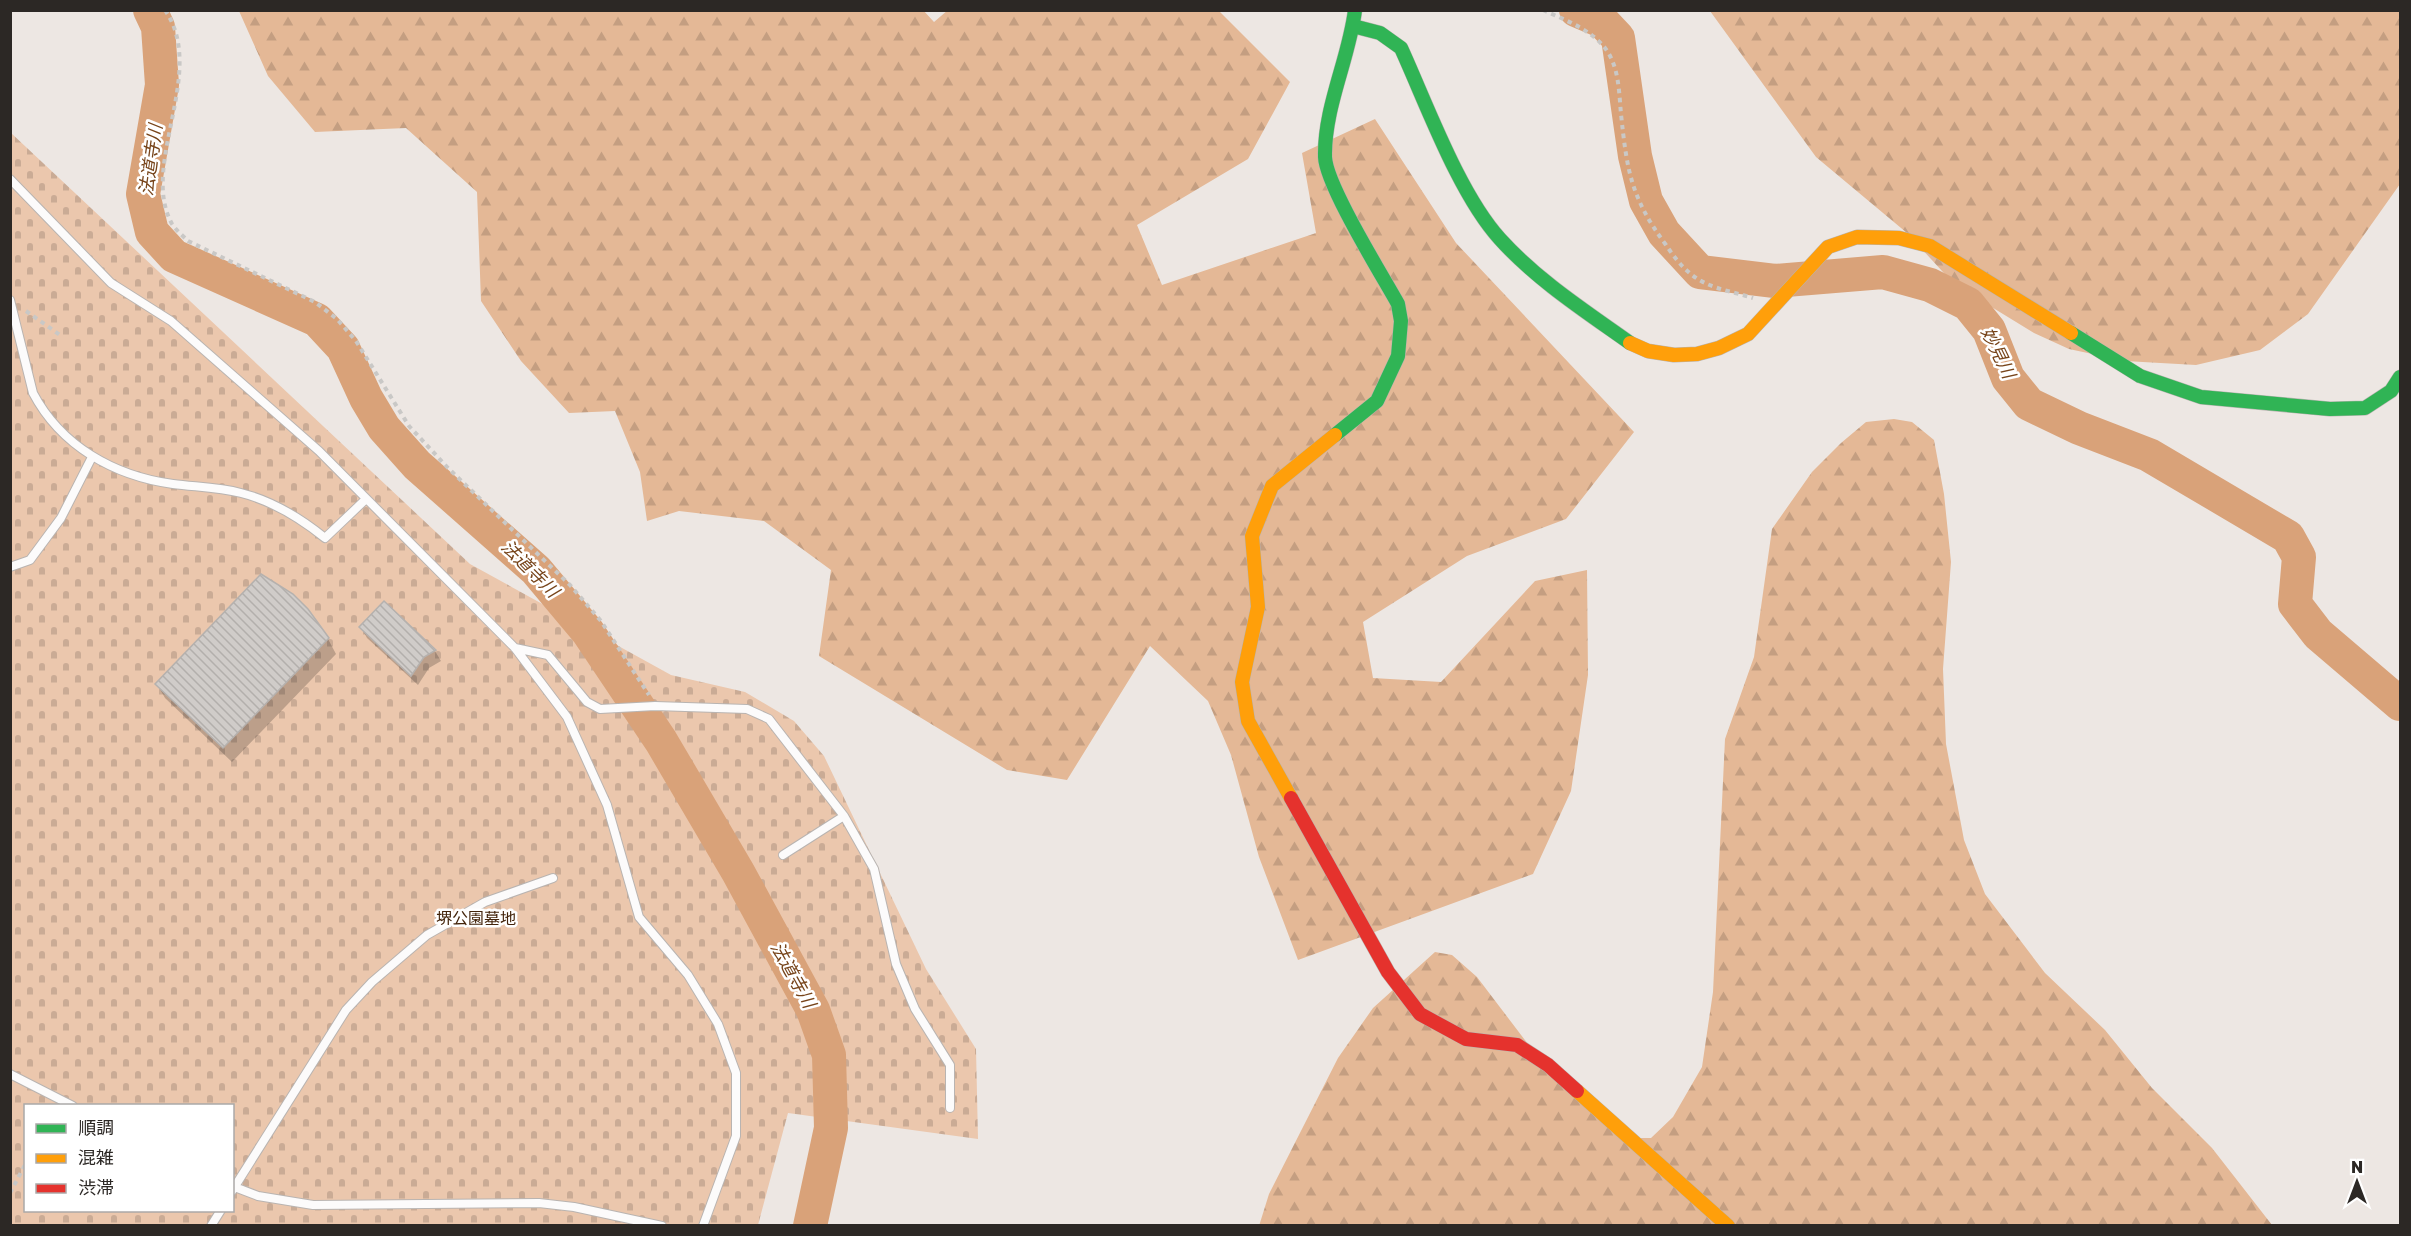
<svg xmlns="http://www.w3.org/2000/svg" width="2411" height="1236" font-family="'Golos Text','Noto Sans JP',sans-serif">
<defs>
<pattern id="forest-firs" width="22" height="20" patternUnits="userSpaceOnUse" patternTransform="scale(1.5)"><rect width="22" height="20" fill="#e4b896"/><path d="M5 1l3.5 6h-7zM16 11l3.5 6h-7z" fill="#c49e81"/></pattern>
<pattern id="cemetery-stones" width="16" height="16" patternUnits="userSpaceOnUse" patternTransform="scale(1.5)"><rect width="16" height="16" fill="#ebc7ad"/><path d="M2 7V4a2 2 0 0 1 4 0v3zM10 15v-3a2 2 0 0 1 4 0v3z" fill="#caab95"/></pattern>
<pattern id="building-back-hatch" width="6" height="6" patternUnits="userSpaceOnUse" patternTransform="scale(1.5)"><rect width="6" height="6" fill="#d0ccc9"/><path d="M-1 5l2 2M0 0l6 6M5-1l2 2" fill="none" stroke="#b3afac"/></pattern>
</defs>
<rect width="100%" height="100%" fill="#ede7e3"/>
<path fill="url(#forest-firs)" d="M923 10 934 22 948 10 1219 11 1290 82 1248 159 1137 225 1162 285 1316 233 1302 153 1375 119 1456 243 1634 432 1566 519 1467 556 1363 622 1373 678 1441 682 1535 581 1587 570 1588 675 1571 791 1533 874 1298 960 1259 857 1231 755 1208 701 1150 646 1067 780 1007 770 819 656 831 570 764 521 679 511 647 521 640 472 615 411 569 413 521 361 481 301 477 192 406 128 315 132 268 76 239 11Z
M1710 11H2400V184L2308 314 2260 350 2196 365 2125 361 2069 349 2034 333 1954 284 1907 233 1816 157Z
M1894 419 1912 422 1934 440 1944 494 1951 562 1943 669 1946 744 1964 840 1985 894 2045 973 2105 1030 2152 1088 2212 1148 2272 1225 1259 1226 1269 1194 1338 1058 1373 1008 1435 952 1452 955 1477 977 1534 1052 1630 1138H1651L1673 1117 1702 1067 1713 992 1725 739 1754 657 1772 529 1812 472 1841 443 1866 422Z"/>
<path fill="url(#cemetery-stones)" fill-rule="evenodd" d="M10 132 470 564 671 675 745 692 794 721 824 756 926 969 976 1049 978 1139 788 1113 758 1225H11ZM26 1106H232V1210H26Z"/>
<path fill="#0003" d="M384 603 435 651 441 661 429 668 418 685 367 638 361 627Z
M328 639 336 654 232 762 165 698 157 684Z"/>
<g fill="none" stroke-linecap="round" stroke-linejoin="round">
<path stroke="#d9a279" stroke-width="34" d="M150 10 158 27 162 85 143 194 152 232 174 256 317 320 343 348 366 398 384 428 417 465 536 570 588 632 661 741 738 872 813 1010 829 1055 831 1128 810 1226
M1576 10 1602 21 1618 38 1635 156 1646 201 1664 233 1700 272 1775 281 1883 272 1930 285 1968 304 1989 330 2008 378 2029 404 2079 428 2149 455 2288 537 2299 557 2295 604 2318 634 2400 704"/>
</g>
<path fill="url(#building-back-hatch)" stroke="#b5b1ae" stroke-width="1.5" d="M261 574 293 594 308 609 329 638 223 748 155 684Z
M384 601 436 650 424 657 411 676 359 627Z"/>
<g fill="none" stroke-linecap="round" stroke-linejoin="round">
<defs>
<path id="lane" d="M10 179 111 283 171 321 319 451 515 648 567 717 607 805 639 917 688 975 718 1024 736 1073V1136L703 1226
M10 300 33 393C61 446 114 476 173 484 196 487 218 487 241 493 273 501 299 517 325 538L366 499
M10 567 30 560 61 518 92 457
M515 648 548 655 587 702 600 709 655 706 747 709 769 719 844 816 874 869 896 964 915 1009 950 1065V1108
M783 855 844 816
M10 1074 73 1106
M232 1186 258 1196 313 1205 539 1203 574 1207 662 1226
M232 1191 346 1010 372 982 427 935 485 902 553 878
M211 1226 221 1210"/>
<path id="fast" d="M1353 26 1380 33 1401 48C1427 105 1459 194 1500 239 1537 280 1585 311 1630 343
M2071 333 2140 376 2201 397 2330 409 2365 408 2391 391 2400 377
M1335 435 1377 401 1398 356 1401 321 1398 304C1382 275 1326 185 1325 157 1324 107 1349 59 1355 10"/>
<path id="slow" d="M1630 343 1648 351 1674 355 1697 354 1719 348 1748 334 1828 247 1857 237 1899 238 1930 246 2071 333
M1291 798 1248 721 1242 682 1258 607 1252 536 1272 486 1335 435
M1577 1091 1728 1226"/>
<path id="jam" d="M1291 798 1388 972 1420 1014 1466 1039 1517 1045 1548 1065 1577 1091"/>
</defs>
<use href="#lane" stroke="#b9b4b1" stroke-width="10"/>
<use href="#fast" stroke="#b9b4b1" stroke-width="15"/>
<use href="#slow" stroke="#b9b4b1" stroke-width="15"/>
<use href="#jam" stroke="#b9b4b1" stroke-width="15"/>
<path stroke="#c9c8c6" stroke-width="4" stroke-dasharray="4.5 4.5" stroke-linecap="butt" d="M165 10C208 72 139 165 172 224 176 230 183 236 188 241L315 302 337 319 356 341 409 426 448 468 570 585 601 621 649 695
M1543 10C1565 20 1590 29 1605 48 1619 66 1619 92 1621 114 1627 171 1631 198 1666 245 1676 260 1688 275 1705 283 1719 290 1738 293 1753 298
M26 311 60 335
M10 1193 26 1163"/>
<use href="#lane" stroke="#fcfbfb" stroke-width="8"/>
<use href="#fast" stroke="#30b455" stroke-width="14"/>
<use href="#slow" stroke="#ff9f0a" stroke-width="14"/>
<use href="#jam" stroke="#e5322d" stroke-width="14"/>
</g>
<g text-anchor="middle" stroke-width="5" stroke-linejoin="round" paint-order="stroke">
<g font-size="16" fill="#43240b" stroke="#fff">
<text x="476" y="924">堺公園墓地</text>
</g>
<g font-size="18" font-style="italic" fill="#77441a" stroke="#fff">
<text transform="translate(151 160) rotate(-82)" y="6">法道寺川</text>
<text transform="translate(1998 353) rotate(64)" y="6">妙見川</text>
<text transform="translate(530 569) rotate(45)" y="6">法道寺川</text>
<text transform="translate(793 975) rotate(61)" y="6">法道寺川</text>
</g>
</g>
<rect width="2411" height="1236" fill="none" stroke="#2c2825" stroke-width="24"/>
<rect x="24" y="1104" width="210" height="108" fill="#ffffff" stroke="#aba9a8" stroke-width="1.5"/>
<rect x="36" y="1124" width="30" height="9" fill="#30b455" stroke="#aba9a8" stroke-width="1.5"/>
<text x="78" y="1134" font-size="18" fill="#2c2825">順調</text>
<rect x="36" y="1154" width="30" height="9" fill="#ff9f0a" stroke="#aba9a8" stroke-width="1.5"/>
<text x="78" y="1164" font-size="18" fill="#2c2825">混雑</text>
<rect x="36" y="1184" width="30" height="9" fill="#e5322d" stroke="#aba9a8" stroke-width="1.5"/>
<text x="78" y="1194" font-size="18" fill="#2c2825">渋滞</text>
<g transform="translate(2357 1182)" stroke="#ffffff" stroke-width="4.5" paint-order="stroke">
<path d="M0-4.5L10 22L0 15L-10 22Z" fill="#2c2825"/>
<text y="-9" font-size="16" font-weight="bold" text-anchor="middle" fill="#2c2825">N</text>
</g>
</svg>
